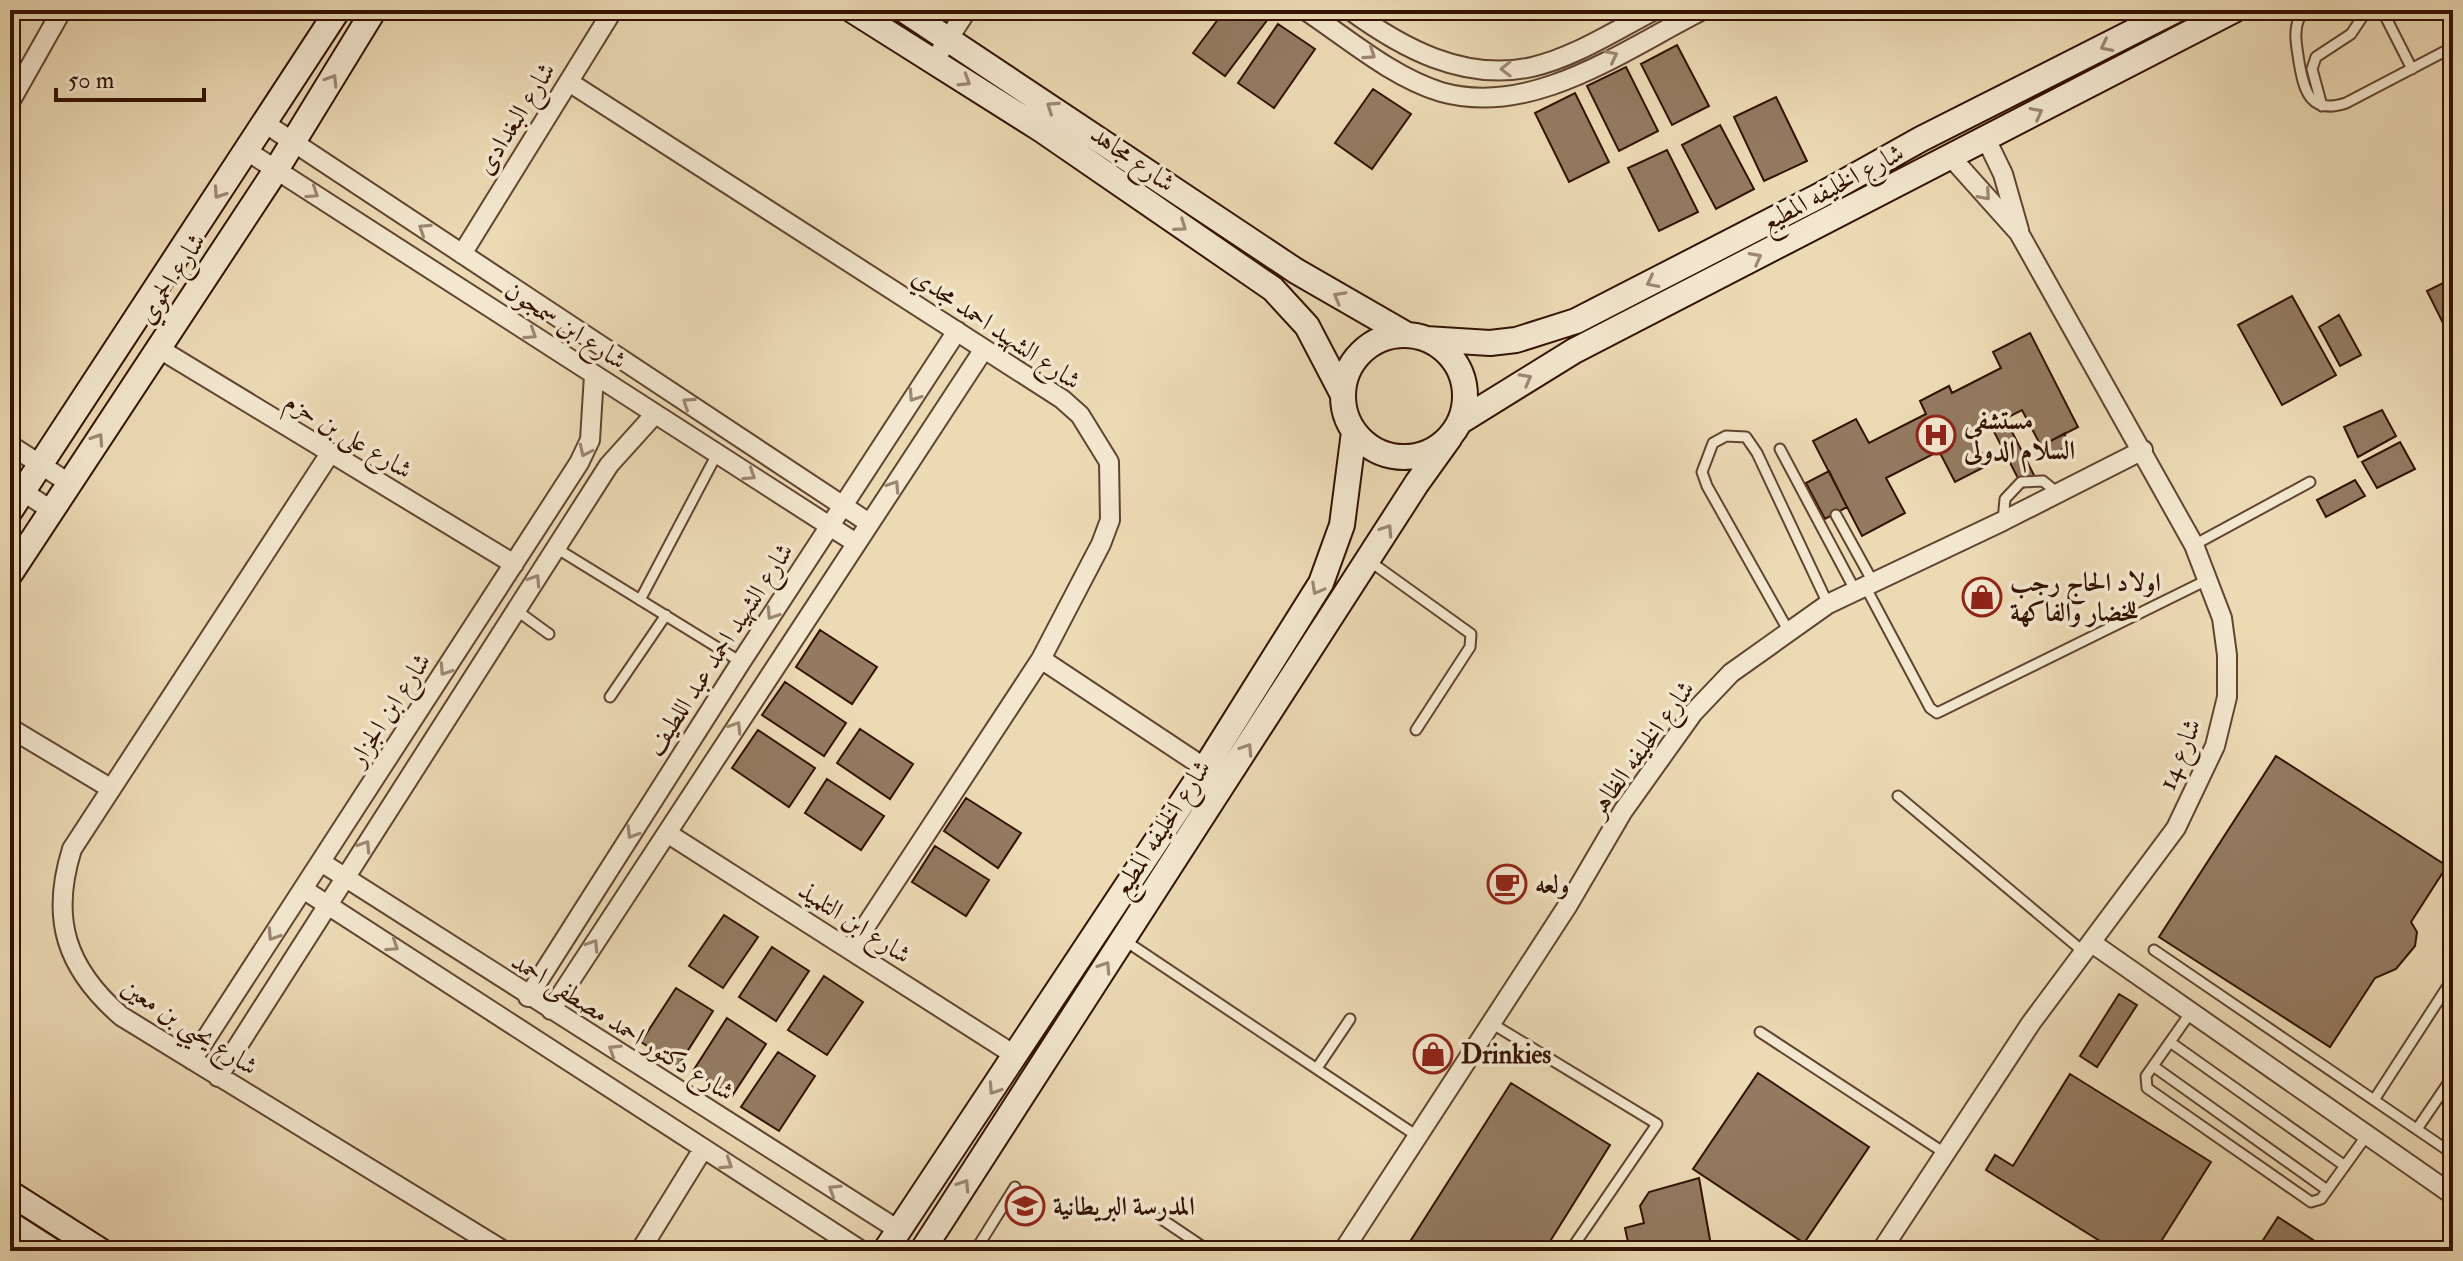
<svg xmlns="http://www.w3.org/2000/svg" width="2463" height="1261" font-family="'IM FELL Double Pica',Amiri,serif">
<rect width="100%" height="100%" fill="#ecdab5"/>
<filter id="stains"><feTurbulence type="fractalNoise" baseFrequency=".0025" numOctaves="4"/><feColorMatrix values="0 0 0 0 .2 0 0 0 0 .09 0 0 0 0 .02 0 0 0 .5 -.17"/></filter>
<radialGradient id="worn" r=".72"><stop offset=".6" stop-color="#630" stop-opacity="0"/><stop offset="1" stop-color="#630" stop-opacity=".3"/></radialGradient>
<path fill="#937a60" stroke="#331203" stroke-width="2" d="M1225 10H1255L1268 19 1225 76 1193 53Z
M1278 24 1315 49 1274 108 1238 83Z
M1677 45 1709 106 1672 125 1641 64Z
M1626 67 1658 131 1619 151 1587 86Z
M1373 89 1411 114 1372 169 1335 143Z
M1575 93 1609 162 1569 182 1535 113Z
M1776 97 1807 161 1764 181 1734 117Z
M1720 125 1754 189 1716 209 1682 145Z
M1667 150 1698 212 1659 231 1628 168Z
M2453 278V343L2427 291Z
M2292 296 2336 375 2282 405 2238 325Z
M2339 315 2361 355 2340 366 2319 327Z
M2030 333 2078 427 2041 446 2022 410 1973 435 1988 465 1955 482 1939 451 1886 478 1905 513 1862 536 1813 441 1856 419 1869 443 1926 414 1920 401 1949 386 1952 393 2001 368 1993 352Z
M2382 410 2396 436 2358 457 2344 427Z
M2005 418 2037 481 2023 488 1991 426Z
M2065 433 2066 445 2051 461 2043 445Z
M2400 442 2415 469 2377 488 2362 462Z
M1829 471 1847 507 1825 519 1806 483Z
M2355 480 2365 496 2326 517 2317 500Z
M820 630 877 667 852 704 796 667Z
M785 682 846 723 824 756 762 715Z
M860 729 913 764 890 799 837 763Z
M758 730 815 768 789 807 732 768Z
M2276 756 2447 866 2411 922 2417 932 2415 946 2396 969 2375 978 2330 1047 2159 937Z
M827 779 884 816 861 850 805 813Z
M966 798 1021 833 998 868 944 831Z
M935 846 989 880 966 916 912 882Z
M724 915 758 937 723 988 689 966Z
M772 947 809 971 776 1021 739 997Z
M824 976 863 1002 827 1055 788 1030Z
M676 988 713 1011 678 1066 641 1042Z
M2119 994 2137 1005 2097 1067 2080 1056Z
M727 1018 766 1044 732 1096 693 1071Z
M778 1052 815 1076 779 1131 741 1107Z
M1758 1073 1869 1147 1804 1243 1693 1169Z
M2070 1074 2211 1162 2155 1251H2116L1986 1170 1995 1155 2013 1166Z
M1511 1083 1610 1145 1544 1251H1404Z
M1699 1178 1712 1251H1616L1614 1245 1628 1242 1625 1228 1644 1223 1640 1206 1649 1192Z
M2278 1217 2330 1251H2256Z"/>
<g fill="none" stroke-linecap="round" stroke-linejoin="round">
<defs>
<path id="lane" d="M2310 10 2299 18C2293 33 2297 47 2299 62 2304 91 2310 115 2346 103L2453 47
M2382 10 2412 69
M2322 106 2312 69 2316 57 2351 34 2367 10
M1780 449 1855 590
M1836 515 1873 582
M2003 521 2005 499 2021 482 2043 481 2059 494
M2194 545 2310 482
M556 548 741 662
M1368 560 1471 634 1470 647 1416 730
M1865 586 1930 708 1937 713 2207 580
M640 600 717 454
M516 610 549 634
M1788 630 1707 486 1702 472 1713 443 1726 436 1746 437 1757 453 1828 604
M610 697 666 615
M1898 796 2085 953
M1124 940 1417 1136
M2154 950 2453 1154
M2191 1012 2146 1076 2147 1088 2311 1202 2321 1199 2367 1135
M1491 1023 1657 1124 1570 1251
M1760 1032 1943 1152
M2170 1042 2345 1166
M2153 1066 2327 1190
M1317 1068 1350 1019
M2374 1100 2453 978
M2417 1129 2453 1076
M1160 1218 1209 1251
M975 1251 1015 1187"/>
<path id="street" d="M1305 10C1347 38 1392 77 1441 92 1533 118 1625 49 1703 10
M1350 10C1402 48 1464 82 1532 67 1575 57 1616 30 1655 10
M934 61 967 10
M569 82 1062 399 1080 415 1109 462 1110 520 1101 544 1041 659 850 950
M10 102 62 10
M266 124 869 523
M1986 139 2003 174 2019 230
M247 151 856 543
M462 254 613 10
M158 348 514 564
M10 445 69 483
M329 455 72 849C50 919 66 968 121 1016L504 1251
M10 483 51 510
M1041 659 1205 768
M10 728 110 788
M667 833 1016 1056
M321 862 900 1231
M303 889 862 1251
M2092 943 2453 1195
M528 997 741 662 957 331
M551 1010 984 349
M192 1060 579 463 590 440 594 375
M218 1077 609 465 655 414
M640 1251 703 1149
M1343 1251 1568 905 1623 811 1693 713 1731 673 1828 604 2003 521 2143 450
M1881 1251 2031 1023 2176 828 2215 746 2227 697V655L2222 618 2194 545 2019 233 1950 156"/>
<path id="secondary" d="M852 10 1042 130 1273 289 1307 326 1342 393
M904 10 1296 271 1407 335
M1343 396a61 61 0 1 1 122 0a61 61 0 1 1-122 0Z
M1426 339 1490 343 1516 340 1576 321 1819 196 1921 139 2176 10
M1461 421 1574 351 2234 10
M10 511 338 10
M10 574 276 170 374 10
M10 1193 101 1251
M10 1224 52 1251
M885 1251 1205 768 1321 583 1342 525 1354 432
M922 1251 1417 483 1450 437"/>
</defs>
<use href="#lane" stroke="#614430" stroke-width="13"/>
<use href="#street" stroke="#614430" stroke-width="22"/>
<use href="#secondary" stroke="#331203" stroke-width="28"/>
<use href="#lane" stroke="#f3e7cf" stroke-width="9"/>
<use href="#street" stroke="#f3e7cf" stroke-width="18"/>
<use href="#secondary" stroke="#f3e7cf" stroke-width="24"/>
</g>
<defs><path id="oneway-chevron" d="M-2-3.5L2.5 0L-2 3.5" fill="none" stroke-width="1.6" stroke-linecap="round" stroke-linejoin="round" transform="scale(2)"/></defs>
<g stroke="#9d8773">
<use href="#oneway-chevron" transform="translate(2106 46) rotate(153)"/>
<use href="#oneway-chevron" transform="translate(1370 54) rotate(34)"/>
<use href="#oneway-chevron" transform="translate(1612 56) rotate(-27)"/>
<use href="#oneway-chevron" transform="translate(1506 69) rotate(179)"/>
<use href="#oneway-chevron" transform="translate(332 80) rotate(-58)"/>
<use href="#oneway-chevron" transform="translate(965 81) rotate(32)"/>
<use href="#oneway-chevron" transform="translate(1052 107) rotate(-146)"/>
<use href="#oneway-chevron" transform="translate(2037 113) rotate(-28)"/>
<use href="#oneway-chevron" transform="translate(219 193) rotate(124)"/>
<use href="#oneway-chevron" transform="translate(313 193) rotate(33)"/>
<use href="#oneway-chevron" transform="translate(1985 195) rotate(49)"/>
<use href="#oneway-chevron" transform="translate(1181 226) rotate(35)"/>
<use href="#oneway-chevron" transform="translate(424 229) rotate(-147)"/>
<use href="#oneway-chevron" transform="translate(1756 258) rotate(-28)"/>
<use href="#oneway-chevron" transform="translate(1652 282) rotate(153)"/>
<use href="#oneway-chevron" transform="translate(1339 297) rotate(-151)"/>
<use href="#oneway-chevron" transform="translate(531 334) rotate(33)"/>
<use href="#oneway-chevron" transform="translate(1526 379) rotate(-29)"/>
<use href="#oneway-chevron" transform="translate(914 396) rotate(124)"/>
<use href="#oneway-chevron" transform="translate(688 403) rotate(-146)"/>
<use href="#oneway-chevron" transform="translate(98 439) rotate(-56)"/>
<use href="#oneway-chevron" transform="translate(585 451) rotate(115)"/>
<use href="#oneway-chevron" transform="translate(750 475) rotate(33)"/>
<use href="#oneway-chevron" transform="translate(894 486) rotate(-57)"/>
<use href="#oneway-chevron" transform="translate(1387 530) rotate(-57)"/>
<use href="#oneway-chevron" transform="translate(535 580) rotate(-57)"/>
<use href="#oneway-chevron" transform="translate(1317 589) rotate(119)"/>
<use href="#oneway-chevron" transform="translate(772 614) rotate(123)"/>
<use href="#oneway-chevron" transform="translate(445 670) rotate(123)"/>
<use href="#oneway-chevron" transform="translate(736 727) rotate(-57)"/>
<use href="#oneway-chevron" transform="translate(1247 749) rotate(-57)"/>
<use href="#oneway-chevron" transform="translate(632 833) rotate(122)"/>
<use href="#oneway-chevron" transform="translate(365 846) rotate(-57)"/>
<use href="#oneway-chevron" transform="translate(273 935) rotate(123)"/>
<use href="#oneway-chevron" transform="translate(593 945) rotate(-57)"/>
<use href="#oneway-chevron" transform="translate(393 946) rotate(33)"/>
<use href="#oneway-chevron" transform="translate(1105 967) rotate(-57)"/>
<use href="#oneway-chevron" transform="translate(614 1050) rotate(-148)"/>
<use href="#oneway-chevron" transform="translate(994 1089) rotate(123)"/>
<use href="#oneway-chevron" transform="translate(727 1164) rotate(33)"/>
<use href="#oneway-chevron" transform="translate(964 1185) rotate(-57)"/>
<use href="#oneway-chevron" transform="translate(834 1190) rotate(-148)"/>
</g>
<defs>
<symbol id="hospital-ring" viewBox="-11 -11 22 22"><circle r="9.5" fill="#f3e7cf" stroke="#8f2418" stroke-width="1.5"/><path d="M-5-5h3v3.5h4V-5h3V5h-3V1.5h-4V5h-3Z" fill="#8f2418"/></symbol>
<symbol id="shop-ring" viewBox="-11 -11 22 22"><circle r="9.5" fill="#f3e7cf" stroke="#8f2418" stroke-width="1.5"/><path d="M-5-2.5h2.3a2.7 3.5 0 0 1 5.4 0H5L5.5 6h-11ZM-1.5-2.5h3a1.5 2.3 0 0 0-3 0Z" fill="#8f2418"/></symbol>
<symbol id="cafe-ring" viewBox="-11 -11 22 22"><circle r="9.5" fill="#f3e7cf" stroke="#8f2418" stroke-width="1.5"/><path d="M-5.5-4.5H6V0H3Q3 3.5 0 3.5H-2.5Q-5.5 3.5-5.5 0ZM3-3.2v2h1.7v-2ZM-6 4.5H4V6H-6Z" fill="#8f2418"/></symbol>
<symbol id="school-ring" viewBox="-11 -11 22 22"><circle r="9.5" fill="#f3e7cf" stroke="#8f2418" stroke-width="1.5"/><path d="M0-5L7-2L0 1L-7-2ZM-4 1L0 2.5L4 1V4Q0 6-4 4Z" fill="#8f2418"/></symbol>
</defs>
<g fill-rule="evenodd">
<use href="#hospital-ring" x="1914" y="413" width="44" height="44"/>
<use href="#shop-ring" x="1960" y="575" width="44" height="44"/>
<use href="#cafe-ring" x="1485" y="862" width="44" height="44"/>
<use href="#shop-ring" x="1411" y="1032" width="44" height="44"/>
<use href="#school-ring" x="1003" y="1184" width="44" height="44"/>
</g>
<g text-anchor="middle" stroke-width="7" stroke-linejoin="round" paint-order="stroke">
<g font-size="26" fill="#331203" stroke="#f3e7cf">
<text transform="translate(515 118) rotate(-58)" y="9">شارع البغدادى</text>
<text transform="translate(1133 158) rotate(35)" y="9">شارع مجاهد</text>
<text transform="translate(1832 187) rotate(-28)" y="9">شارع الخليفه المطيع</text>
<text transform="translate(171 278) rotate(-57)" y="9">شارع الحموي</text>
<text transform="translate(566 325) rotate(33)" y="9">شارع ابن سمجون</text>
<text transform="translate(997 328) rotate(34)" y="9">شارع الشهيد احمد مجدي</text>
<text transform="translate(349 435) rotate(31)" y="9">شارع على بن حزم</text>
<text transform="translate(719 649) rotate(-57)" y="9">شارع الشهيد احمد عبد اللطيف</text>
<text transform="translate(389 709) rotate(-57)" y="9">شارع ابن الجزار</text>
<text transform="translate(1641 748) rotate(-54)" y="9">شارع الخليفه الظاهر</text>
<text transform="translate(2179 754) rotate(-68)" y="9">شارع 14</text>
<text transform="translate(1161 828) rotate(-57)" y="9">شارع الخليفه المطيع</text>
<text transform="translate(855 922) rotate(33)" y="9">شارع ابن التلميذ</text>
<text transform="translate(190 1026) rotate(33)" y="9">شارع يحيي بن معين</text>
<text transform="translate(623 1026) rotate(32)" y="9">شارع دكتور احمد مصطفى احمد</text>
</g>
<g font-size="26" font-weight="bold" fill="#331203" stroke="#f3e7cf" text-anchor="start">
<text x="1964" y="429">مستشفى<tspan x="1964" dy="30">السلام الدولى</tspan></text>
<text x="2010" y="591">اولاد الحاج رجب<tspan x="2010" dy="30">للخضار والفاكهة</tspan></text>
<text x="1535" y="893">ولعه</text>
<text x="1461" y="1063">Drinkies</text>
<text x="1053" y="1215">المدرسة البريطانية</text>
</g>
</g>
<rect width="2463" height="1261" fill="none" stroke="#ecdab5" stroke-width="40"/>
<rect x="12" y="12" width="2439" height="1237" fill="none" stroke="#331203" stroke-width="4"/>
<rect x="20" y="20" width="2423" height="1221" fill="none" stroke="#331203" stroke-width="2"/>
<path d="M56 88v12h148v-12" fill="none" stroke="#331203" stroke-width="4"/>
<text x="68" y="88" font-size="24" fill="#331203" stroke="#f3e7cf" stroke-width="6" paint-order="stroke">50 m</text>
<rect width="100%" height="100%" filter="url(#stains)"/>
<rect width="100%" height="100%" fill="url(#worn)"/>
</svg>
